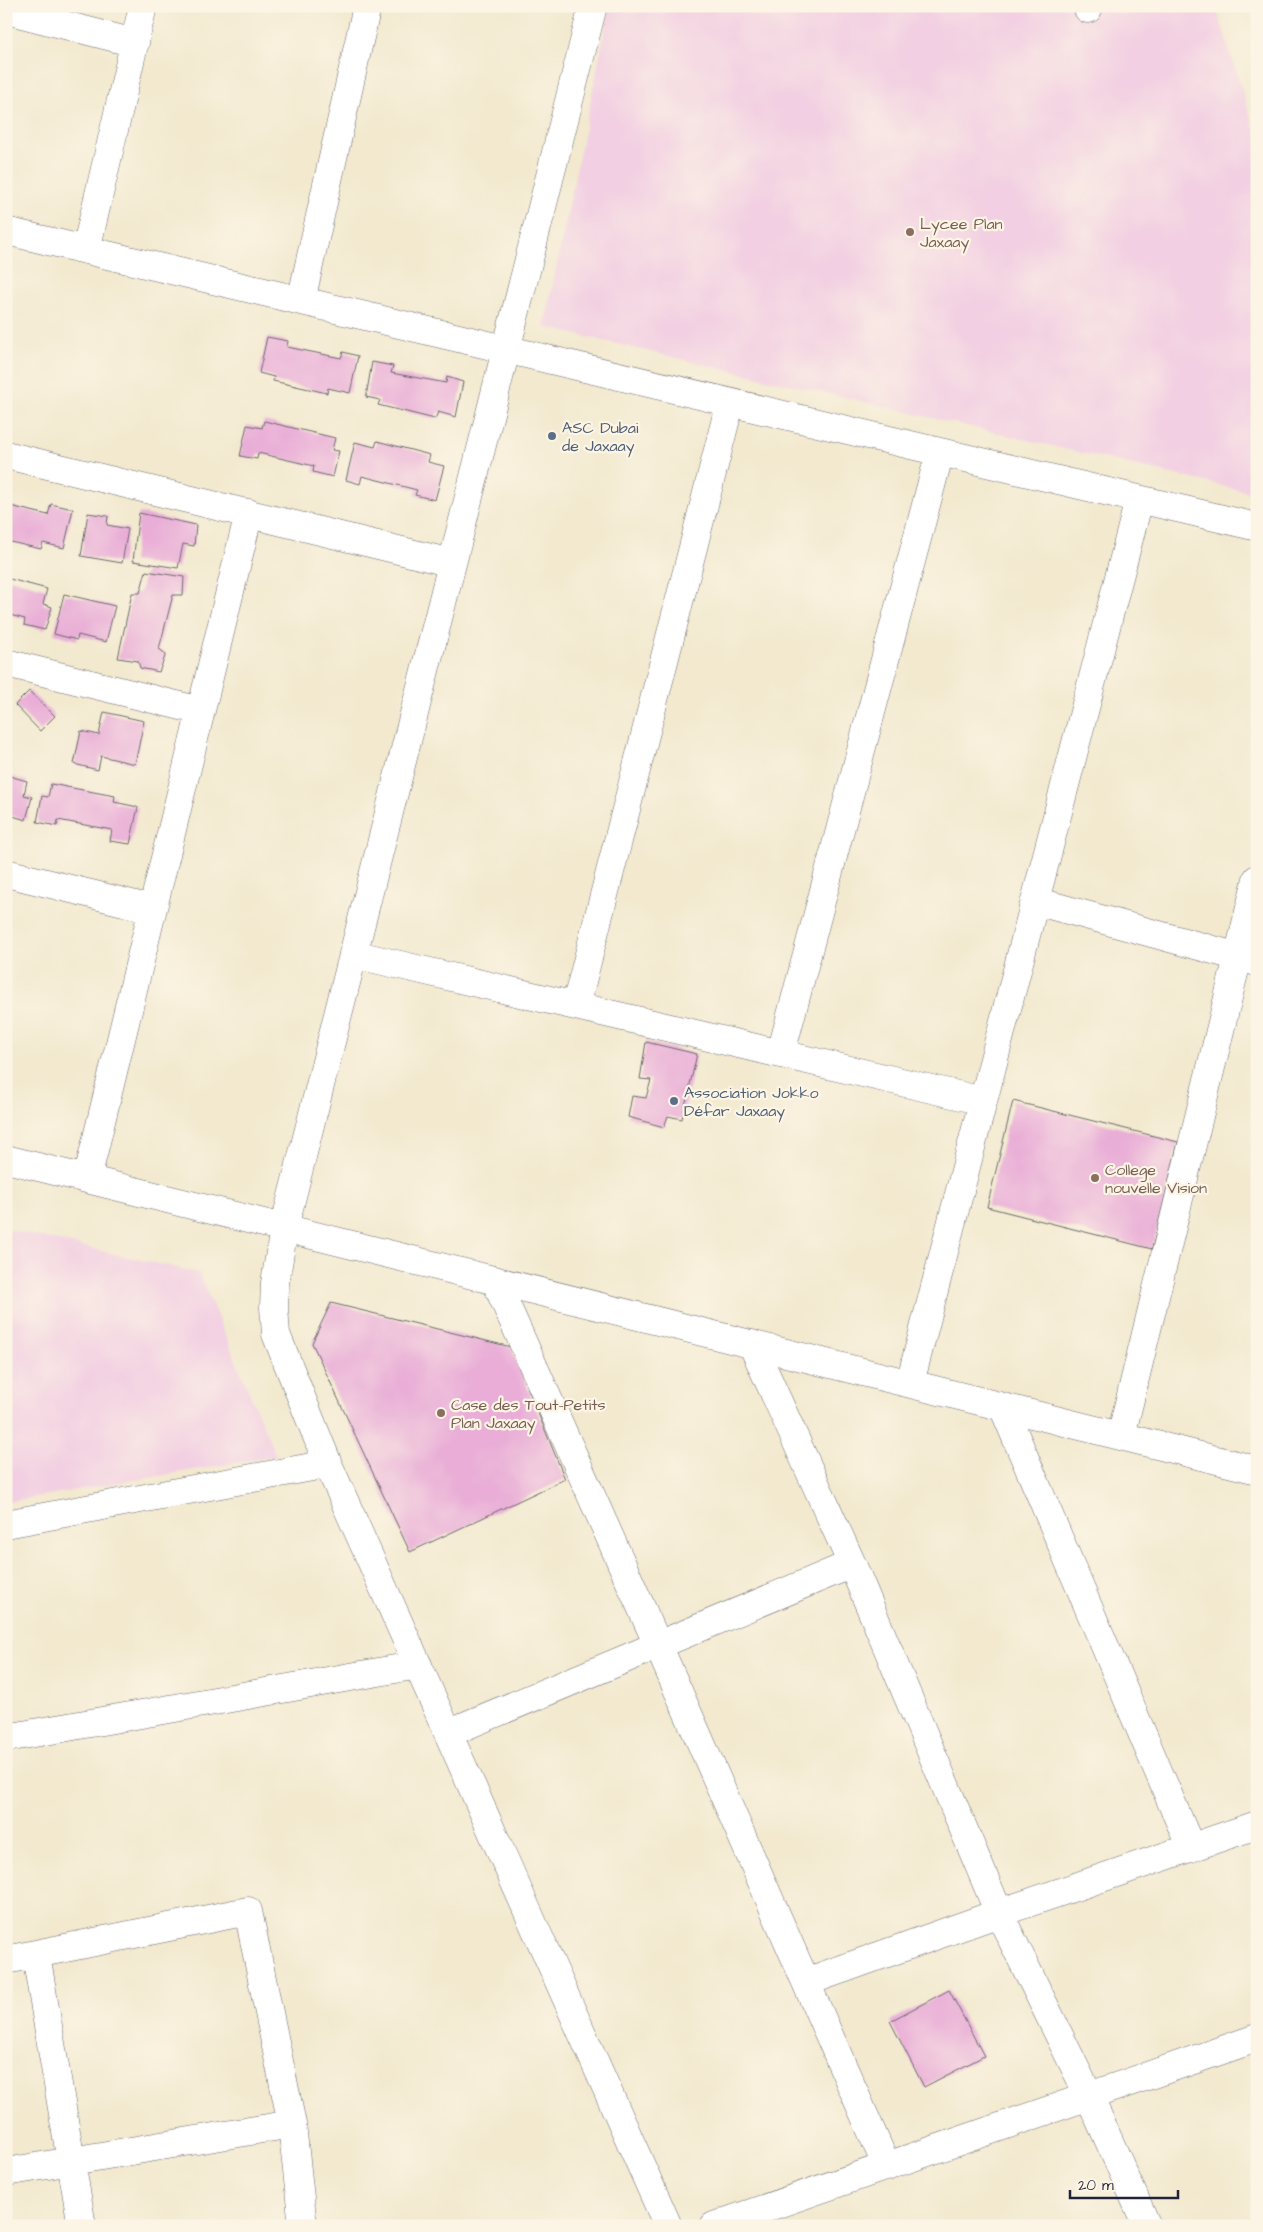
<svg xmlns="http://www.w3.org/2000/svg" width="1263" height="2232" font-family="'Architects Daughter',sans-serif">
<rect width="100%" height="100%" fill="#fcf5e5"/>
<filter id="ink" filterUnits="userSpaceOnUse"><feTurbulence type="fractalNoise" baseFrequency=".02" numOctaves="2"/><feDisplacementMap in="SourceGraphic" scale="10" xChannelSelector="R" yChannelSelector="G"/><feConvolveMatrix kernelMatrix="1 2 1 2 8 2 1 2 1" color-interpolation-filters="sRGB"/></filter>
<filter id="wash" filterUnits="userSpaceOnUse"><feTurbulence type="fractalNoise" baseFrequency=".0096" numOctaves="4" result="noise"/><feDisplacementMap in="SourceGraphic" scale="20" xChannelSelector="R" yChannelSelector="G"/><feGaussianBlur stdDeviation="1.12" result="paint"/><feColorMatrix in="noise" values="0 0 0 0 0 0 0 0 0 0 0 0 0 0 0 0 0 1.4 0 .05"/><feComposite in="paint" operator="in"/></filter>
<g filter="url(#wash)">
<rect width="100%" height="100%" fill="#f2e9cf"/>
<path fill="#f2cfe2" d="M610 6H1216L1257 138V494L544 327Z
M6 1229 199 1273 276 1456 6 1502Z"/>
<g id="blocks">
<path fill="#e9add7" d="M267 337 288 341 287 347 341 358 343 352 358 356 350 393 328 388 327 393 273 381 274 377 259 373Z
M372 362 393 366 391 373 446 383 447 377 463 382 456 417 438 412 435 419 378 405 380 400 366 397Z
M264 421 335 438 332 450 339 451 333 477 313 472 314 466 258 453 257 459 240 456 247 425 262 428Z
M377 441 430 455 428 462 444 466 435 500 415 495 417 490 362 476 360 484 346 480 355 442 375 447Z
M51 504 73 509 64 548 43 543 41 549 6 541V505L48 515Z
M88 513 108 516 107 525 128 529 122 563 81 556Z
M139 513 196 525 194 546 183 544 178 568 133 561Z
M146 571 184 577 183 595H173L159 649 166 654 159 672 140 668 138 661 118 658 132 593H140Z
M6 578 47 589 43 604 52 607 45 630 24 625 25 619 6 614Z
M64 594 115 606 106 642 78 635 77 640 54 634Z
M29 691 55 716 40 731 15 705Z
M104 712 144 721 135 764 101 756 98 770 74 764 81 731 99 735Z
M6 775 27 781 24 795 32 797 26 820 6 814Z
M51 784 115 796 114 802 138 807 130 844 110 841 112 830 58 820 57 826 37 822 42 796 48 797Z
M646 1042 697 1054 682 1119 668 1116 664 1127 628 1117 632 1096 646 1098 651 1080 640 1079Z
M1013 1101 1178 1142 1152 1249 987 1207Z
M331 1303 511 1347 565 1479 410 1552 312 1343Z
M949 1990 984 2056 924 2087 890 2021Z"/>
</g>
</g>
<g filter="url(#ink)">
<use href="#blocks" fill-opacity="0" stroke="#6b686f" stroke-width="1"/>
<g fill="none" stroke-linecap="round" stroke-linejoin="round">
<defs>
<path id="minor" d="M593 6 284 1228 275 1283 274 1307 276 1334 328 1464 668 2226
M1088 6V9
M6 10 135 43
M6 231 1257 527
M86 250 143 6
M301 301 367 6
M6 455 452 563
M6 663 201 711
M6 873 152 909
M1035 901 1257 962
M353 954 983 1101
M576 1005 730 403
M781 1053 940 452
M6 1159 1257 1470
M87 1179 249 513
M495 1280 658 1645 887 2167
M752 1344 852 1564 999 1913 1089 2096 1147 2226
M910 1383 1139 500
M1003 1407 1191 1848
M1121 1436 1257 879
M6 1524 328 1464
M448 1733 852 1564
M6 1738 418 1665
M36 1955 82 2226
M6 1960 248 1911 292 2124 303 2226
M806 1982 999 1913 1257 1825
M6 2172 292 2124
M714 2226 1257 2038"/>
</defs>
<use href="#minor" stroke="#6b686f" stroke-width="29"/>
<use href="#minor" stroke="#fff" stroke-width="28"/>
</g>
</g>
<g fill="#8d6e63" stroke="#fcf5e5" stroke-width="2">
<circle cx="910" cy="232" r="5"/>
<circle cx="1095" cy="1178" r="5"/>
<circle cx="441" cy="1413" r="5"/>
</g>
<g fill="#5c6f8a" stroke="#fcf5e5" stroke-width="2">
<circle cx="552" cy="436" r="5"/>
<circle cx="674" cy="1101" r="5"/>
</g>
<g text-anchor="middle" stroke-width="4.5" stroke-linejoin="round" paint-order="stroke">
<g font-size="16" fill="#785e54" stroke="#fcf5e5" text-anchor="start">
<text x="920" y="229">Lycee Plan<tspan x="920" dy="18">Jaxaay</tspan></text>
<text x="1105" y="1175">College<tspan x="1105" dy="18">nouvelle Vision</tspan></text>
<text x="451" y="1410">Case des Tout-Petits<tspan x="451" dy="18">Plan Jaxaay</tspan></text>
</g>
<g font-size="16" fill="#4e5e75" stroke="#fcf5e5" text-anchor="start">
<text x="562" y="433">ASC Dubai<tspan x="562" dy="18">de Jaxaay</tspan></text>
<text x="684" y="1098">Association Jokko<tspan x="684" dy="18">Défar Jaxaay</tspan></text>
</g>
</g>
<rect width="1263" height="2232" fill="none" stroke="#fcf5e5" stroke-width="25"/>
<path d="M1070 2190v8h108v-8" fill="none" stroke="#22223b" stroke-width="2.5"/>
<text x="1078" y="2190" font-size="15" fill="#22223b" stroke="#fcf5e5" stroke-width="4" paint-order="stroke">20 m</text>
</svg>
